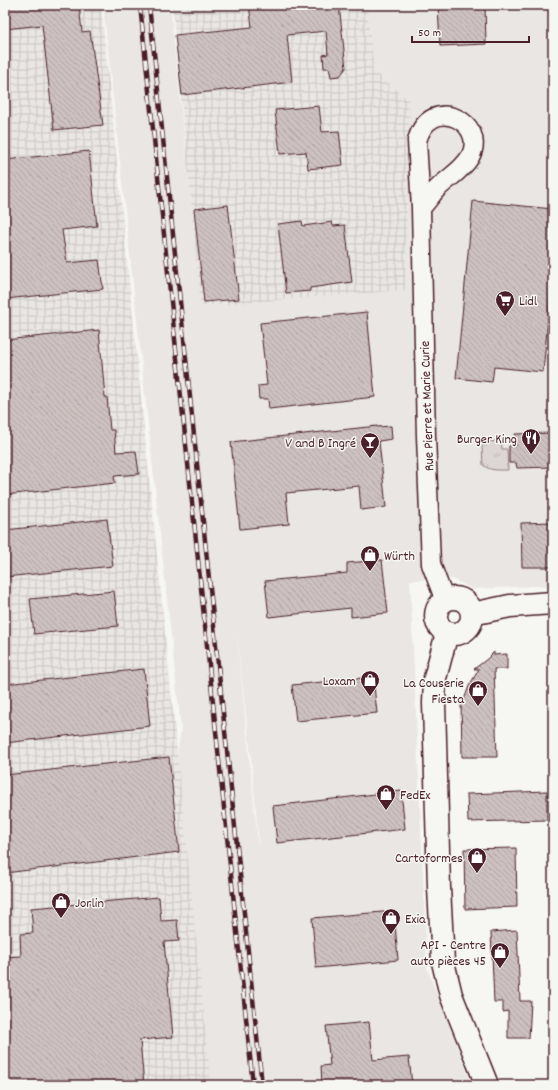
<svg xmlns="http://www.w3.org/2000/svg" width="558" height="1090" font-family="Dekko,sans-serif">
<defs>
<pattern id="industrial-grid" width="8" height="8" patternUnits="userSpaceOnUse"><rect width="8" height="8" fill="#e9e6e3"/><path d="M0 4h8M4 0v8" fill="none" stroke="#c9c5c3"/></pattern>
<pattern id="grass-tufts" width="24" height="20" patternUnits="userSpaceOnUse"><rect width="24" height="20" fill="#ddd6d5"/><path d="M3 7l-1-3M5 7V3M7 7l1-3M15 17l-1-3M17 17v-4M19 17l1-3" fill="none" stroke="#bfb7b7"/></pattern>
<pattern id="building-back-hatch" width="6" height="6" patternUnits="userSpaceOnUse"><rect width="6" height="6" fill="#ccc1c0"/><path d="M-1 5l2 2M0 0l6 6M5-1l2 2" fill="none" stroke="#b1a5a5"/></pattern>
</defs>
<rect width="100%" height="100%" fill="#f6f6f2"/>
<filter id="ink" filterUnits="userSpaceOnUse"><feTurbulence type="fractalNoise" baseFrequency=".025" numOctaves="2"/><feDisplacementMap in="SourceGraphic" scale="8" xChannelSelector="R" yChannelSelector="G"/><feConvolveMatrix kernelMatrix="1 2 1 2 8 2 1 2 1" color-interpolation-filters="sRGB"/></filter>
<g filter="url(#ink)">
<path fill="#e9e6e3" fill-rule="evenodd" d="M103 5H170L202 306 410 101 374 71 367 5H553V585L472 589 453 579 410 580 427 968 472 1085H210L177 757 181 728ZM236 629 251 757 259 844H258Z"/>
<path fill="url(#industrial-grid)" d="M5 5H101L211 1085H5Z
M172 5H367L374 71 410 101 405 290 201 306Z"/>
<path fill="url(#grass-tufts)" stroke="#947a80" d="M501 440 502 449H507L508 470C498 470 490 471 483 465L482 447 484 443Z"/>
<path fill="url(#building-back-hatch)" stroke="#4a1f2b" d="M5 5H79L82 32 90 31 103 125 54 130 42 25 5 29Z
M249 5H339L346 68 340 76 331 77 329 68H324L323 55 328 54 326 31 287 35 292 82 182 95 175 35 252 27Z
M438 5H485L486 44 440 46Z
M319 106 322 132 339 131 343 165 308 169 306 152 280 154 275 110Z
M89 151 97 226 62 230 67 263 99 260 103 289 5 299V160Z
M473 201 553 209V268L543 372 494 367 492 382 456 378Z
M228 205 239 299 204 302 194 209Z
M302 221 303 226 332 222 333 226 345 225 352 282 310 288V291L286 293 278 224Z
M367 312 375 397 269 409 268 399H259L258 386 267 385 260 323Z
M99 330 105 397H107L110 430H114L116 452 136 451 139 474 114 476 115 483 5 495V340Z
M377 426V427L391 426 392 439 379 441 386 507 361 510 359 486 286 493 289 524 240 529 231 442Z
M553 433V467L517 468 516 463H509V446H516L515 434Z
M107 519 113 566 5 577V530Z
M553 522V567H522L521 523Z
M382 560 388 613 351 617V608L269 617 265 581 347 573V563Z
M114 591 118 626 34 634 30 599Z
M494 652V655L507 654V669H494L497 757H462L461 701 464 700 469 686 479 669H474L487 659Z
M144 669 150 726 5 743V684Z
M373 677 377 713 296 721 292 685Z
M169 757 179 852 5 873V775Z
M401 791 405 829 277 843 273 806Z
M547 791V820L468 822 467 794Z
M516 848 517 907 465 909 464 849Z
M159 897 161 921 177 920 179 941 164 942 173 1037 140 1040 144 1085H5V957L21 956 20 934 33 933 31 908Z
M394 911 398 960 316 968 312 918Z
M517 930 520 1001H531L529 1038H508V1011L503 1012V1002H494L491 932Z
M369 1022 373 1060 409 1057 412 1085H322L321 1066 330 1065 326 1026Z"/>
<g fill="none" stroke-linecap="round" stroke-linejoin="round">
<defs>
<path id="street" d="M421 208C426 203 430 197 435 191 446 179 462 171 470 157 489 123 430 92 417 141L421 208 426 436 431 564 445 601"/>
<path id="secondary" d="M436 616a18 18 0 1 1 36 0a18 18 0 1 1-36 0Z
M472 614 510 606 553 603
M447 633 435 678 434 703 439 888 443 962 451 995 487 1085"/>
</defs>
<use href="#street" stroke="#4a1f2b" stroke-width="21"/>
<use href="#secondary" stroke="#4a1f2b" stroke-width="25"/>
<use href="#street" stroke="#f6f6f2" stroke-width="18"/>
<use href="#secondary" stroke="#f6f6f2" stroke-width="22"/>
<defs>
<path id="rail" d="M140 5 253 1085
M149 5 262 1085"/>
</defs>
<use href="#rail" stroke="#4a1f2b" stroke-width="4.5"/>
<use href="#rail" stroke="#f6f6f2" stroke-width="3" stroke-dasharray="9" stroke-linecap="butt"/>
</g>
</g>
<defs>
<symbol id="supermarket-pin" viewBox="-11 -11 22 30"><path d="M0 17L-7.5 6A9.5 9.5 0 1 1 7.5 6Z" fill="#4a1f2b" stroke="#f6f6f2"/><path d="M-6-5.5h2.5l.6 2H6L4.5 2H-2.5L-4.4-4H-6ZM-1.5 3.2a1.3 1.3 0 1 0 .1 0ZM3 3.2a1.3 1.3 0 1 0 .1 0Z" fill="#fff"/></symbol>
<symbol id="restaurant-pin" viewBox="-11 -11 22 30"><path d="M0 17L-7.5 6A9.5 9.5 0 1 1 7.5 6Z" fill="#4a1f2b" stroke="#f6f6f2"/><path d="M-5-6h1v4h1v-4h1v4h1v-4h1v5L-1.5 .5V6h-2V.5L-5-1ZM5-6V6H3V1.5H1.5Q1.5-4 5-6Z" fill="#fff"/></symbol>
<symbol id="bar-pin" viewBox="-11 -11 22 30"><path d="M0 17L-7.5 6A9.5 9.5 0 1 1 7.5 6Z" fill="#4a1f2b" stroke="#f6f6f2"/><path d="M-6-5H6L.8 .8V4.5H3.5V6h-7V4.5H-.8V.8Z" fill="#fff"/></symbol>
<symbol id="shop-pin" viewBox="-11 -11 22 30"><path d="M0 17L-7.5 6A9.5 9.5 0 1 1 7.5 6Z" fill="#4a1f2b" stroke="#f6f6f2"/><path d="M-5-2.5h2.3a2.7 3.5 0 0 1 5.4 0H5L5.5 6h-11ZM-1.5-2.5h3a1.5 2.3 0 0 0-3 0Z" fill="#fff"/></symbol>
</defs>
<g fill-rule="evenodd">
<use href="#supermarket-pin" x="494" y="289" width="22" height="30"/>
<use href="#restaurant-pin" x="520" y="427" width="22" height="30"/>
<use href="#bar-pin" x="359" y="431" width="22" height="30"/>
<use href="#shop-pin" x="359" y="544" width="22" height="30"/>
<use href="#shop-pin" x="359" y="669" width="22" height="30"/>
<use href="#shop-pin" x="467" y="679" width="22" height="30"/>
<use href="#shop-pin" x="375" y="783" width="22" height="30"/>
<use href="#shop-pin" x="466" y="846" width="22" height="30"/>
<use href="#shop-pin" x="50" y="891" width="22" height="30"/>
<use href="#shop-pin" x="380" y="907" width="22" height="30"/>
<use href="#shop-pin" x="489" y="941" width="22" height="30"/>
</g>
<g text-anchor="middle" stroke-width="3" stroke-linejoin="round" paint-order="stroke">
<g font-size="14" fill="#4a1f2b" stroke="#f6f6f2" text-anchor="end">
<text x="519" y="305" text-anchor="start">Lidl</text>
<text x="517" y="443">Burger King</text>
<text x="356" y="447">V and B Ingré</text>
<text x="384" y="560" text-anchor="start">Würth</text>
<text x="356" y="685">Loxam</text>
<text x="464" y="687">La Couserie<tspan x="464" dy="16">Fiesta</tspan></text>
<text x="400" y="799" text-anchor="start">FedEx</text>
<text x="463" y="862">Cartoformes</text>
<text x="75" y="907" text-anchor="start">Jorlin</text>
<text x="405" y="923" text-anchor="start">Exia</text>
<text x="486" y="949">API - Centre<tspan x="486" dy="16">auto pièces 45</tspan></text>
</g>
<g font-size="14" fill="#4a1f2b" stroke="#f6f6f2">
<text transform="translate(426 406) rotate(-92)" y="5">Rue Pierre et Marie Curie</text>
</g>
</g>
<rect width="558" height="1090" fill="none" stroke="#f6f6f2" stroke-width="20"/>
<rect x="10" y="10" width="538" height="1070" fill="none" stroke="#4a1f2b" stroke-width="1.5" filter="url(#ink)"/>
<path d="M412 36v6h117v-6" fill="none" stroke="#4a1f2b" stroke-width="2"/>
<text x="418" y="36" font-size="12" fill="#4a1f2b" stroke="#f6f6f2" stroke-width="3" paint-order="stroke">50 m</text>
</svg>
